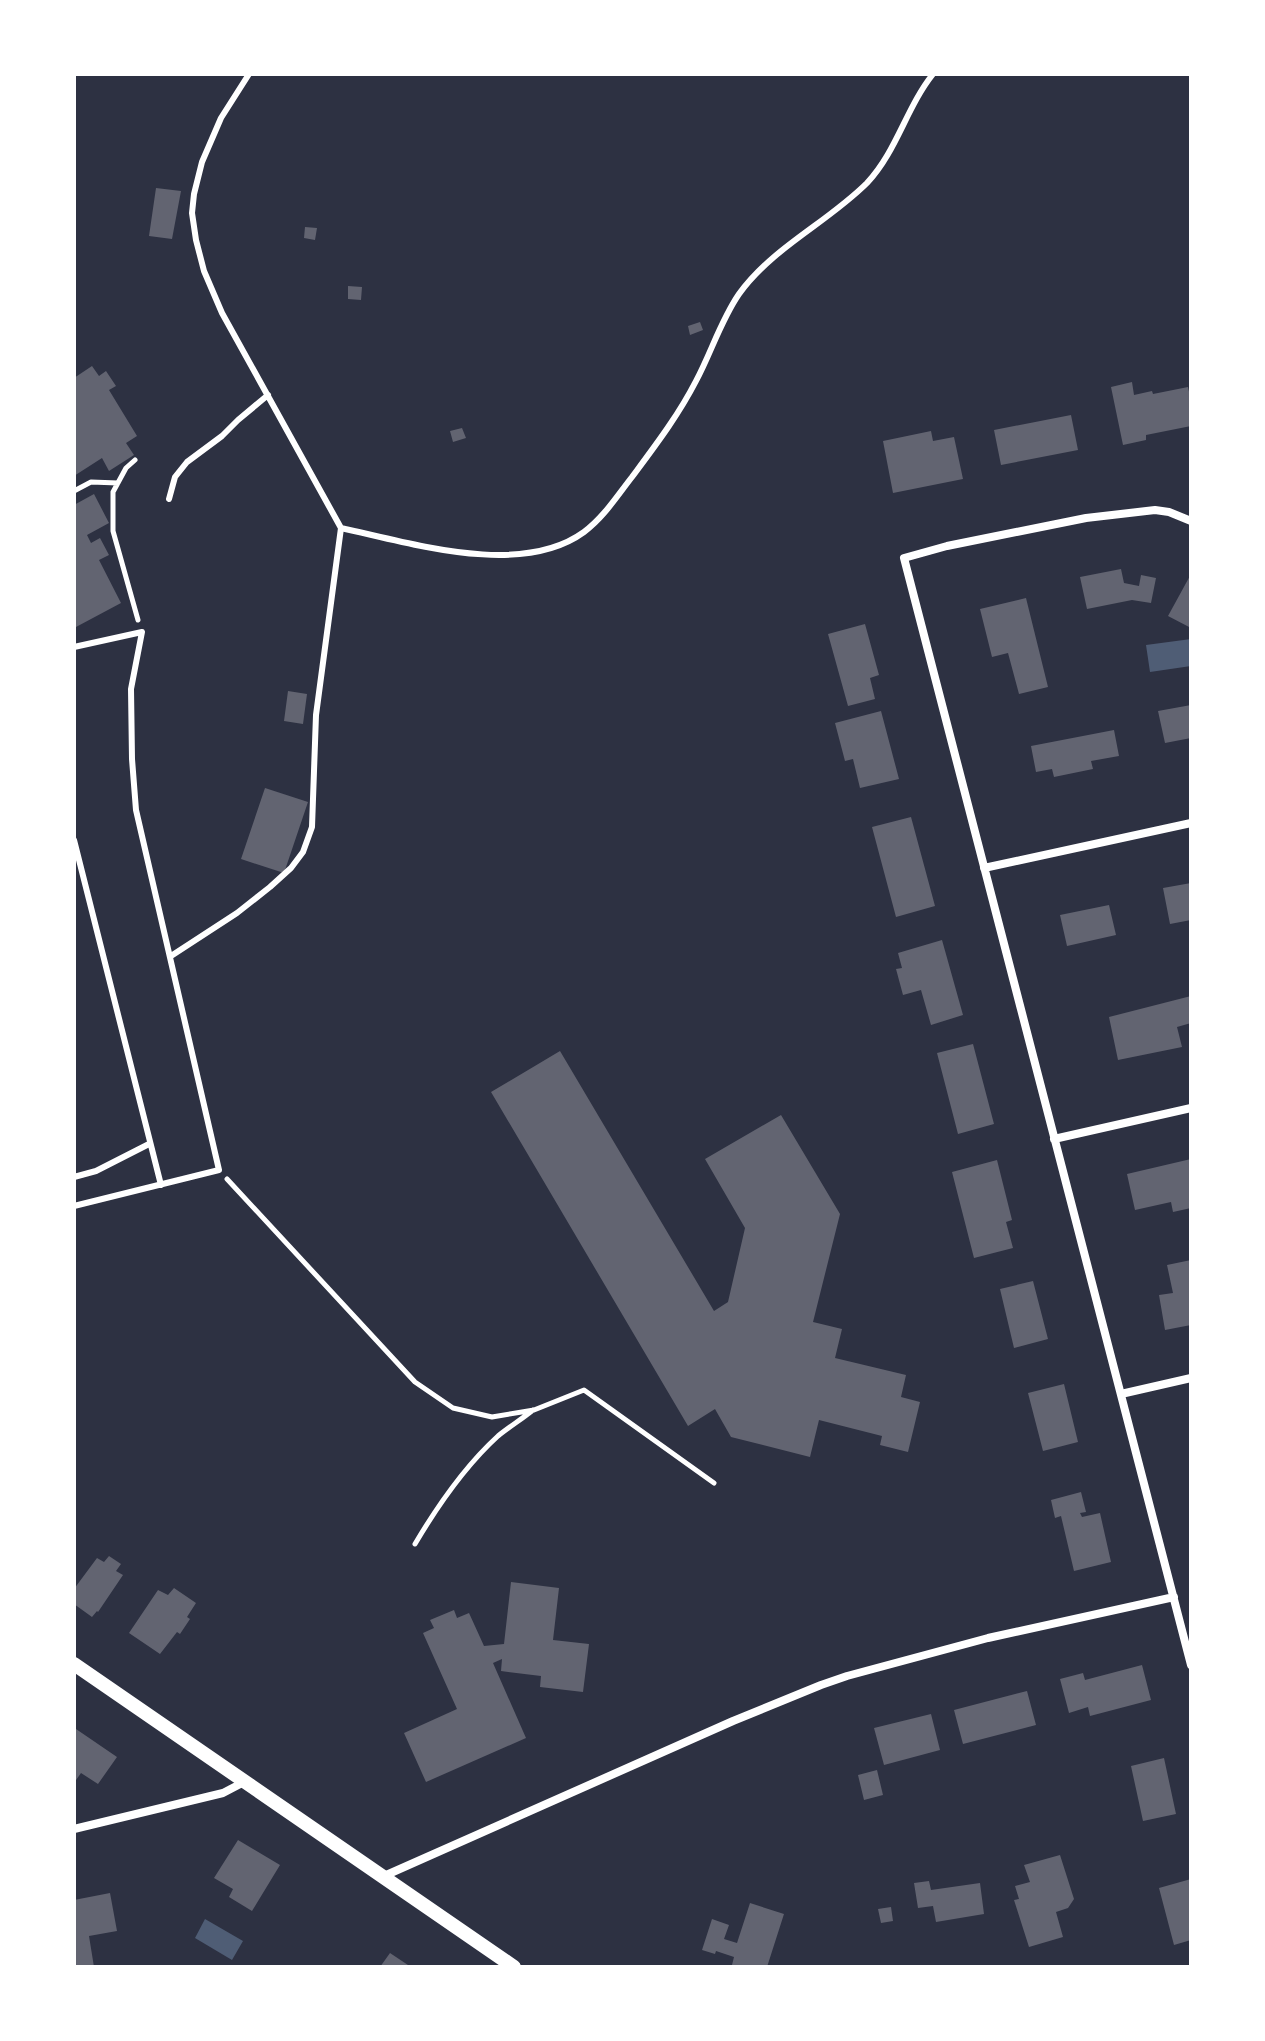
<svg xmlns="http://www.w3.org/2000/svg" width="1265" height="2041" font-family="'Sofia Sans Condensed',sans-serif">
<rect width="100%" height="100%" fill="#2d3142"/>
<path fill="#4f5d75" d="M1191 639V666L1150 672 1146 645Z
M205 1919 243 1941 232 1960 195 1938Z"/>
<path fill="#626471" d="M156 188 181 191 172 239 149 236Z
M305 227 317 228 315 240 304 238Z
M348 286 362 287 361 300 348 299Z
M700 322 703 330 690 335 688 326Z
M92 366 99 376 106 371 116 386 109 390 137 436 126 443 134 455 109 471 102 458 74 476V378Z
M1132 382 1134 395 1152 391 1153 394 1188 387 1191 401V426L1146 435V440L1123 445 1111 387Z
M1071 415 1078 450 1001 465 994 430Z
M462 428 466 438 453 442 450 431Z
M931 431 933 441 954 437 963 479 893 493 883 441Z
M94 494 109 523 87 535 91 543 100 538 109 555 99 560 121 603 76 627 74 622V505Z
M1121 569 1124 583 1139 586 1141 575 1156 578 1151 603 1132 600 1087 609 1080 577Z
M1191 574V628L1168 616Z
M1026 598 1048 687 1019 694 1008 653 992 657 980 609Z
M865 624 879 675 870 678 875 699 848 706 828 634Z
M288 691 307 694 303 724 284 721Z
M1191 705V738L1165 743 1158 711Z
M881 711 899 779 860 788 853 759 845 761 835 723Z
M1114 730 1119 756 1091 761 1093 769 1054 777 1052 769 1036 772 1031 746Z
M265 788 308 802 284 873 241 859Z
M911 817 935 906 896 917 872 827Z
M1191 883V920L1170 924 1163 888Z
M1109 905 1116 935 1067 946 1060 915Z
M942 940 963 1015 931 1025 921 990 903 995 896 969 902 968 898 953Z
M1191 996V1023L1177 1027 1182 1047 1118 1060 1109 1017Z
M973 1044 994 1124 958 1134 937 1053Z
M560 1051 714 1311 728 1302 745 1228 705 1159 781 1115 840 1214 813 1322 842 1329 835 1358 906 1375 901 1397 920 1402 908 1452 880 1445 882 1436 819 1420 810 1457 731 1437 715 1409 688 1426 491 1092Z
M1191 1159V1208L1173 1212 1171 1202 1135 1210 1127 1174Z
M997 1160 1012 1220 1006 1222 1013 1248 974 1258 952 1172Z
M1191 1260V1325L1165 1330 1159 1295 1173 1293 1167 1265Z
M1033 1281 1048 1339 1014 1348 1000 1289Z
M1064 1384 1078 1442 1043 1451 1028 1393Z
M1081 1492 1086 1512 1080 1513 1082 1517 1100 1513 1111 1562 1074 1571 1061 1516 1055 1518 1051 1500Z
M109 1556 121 1564 116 1571 123 1575 98 1612 97 1611 92 1617 74 1604V1589L97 1558 104 1562Z
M511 1582 559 1588 553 1640 589 1644 583 1692 540 1687 541 1676 501 1671 502 1659 493 1663 526 1738 426 1782 404 1733 457 1709 423 1633 434 1628 430 1620 454 1610 457 1618 469 1613 484 1646 504 1644Z
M174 1588 196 1603 187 1617 190 1619 180 1634 177 1632 160 1654 129 1633 158 1590 168 1595Z
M1142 1665 1151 1700 1090 1716 1088 1707 1069 1713 1060 1679 1083 1673 1085 1680Z
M1027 1691 1036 1725 963 1744 954 1710Z
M931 1714 940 1750 884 1765 874 1728Z
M76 1729 117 1757 98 1784 81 1773 74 1783V1732Z
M1164 1758 1176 1814 1143 1821 1131 1766Z
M877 1770 883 1795 864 1800 858 1775Z
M238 1840 280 1865 252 1911 229 1897 233 1889 214 1878Z
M1060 1855 1074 1899 1068 1908 1056 1912 1063 1937 1029 1947 1014 1900 1019 1899 1015 1886 1030 1882 1024 1865Z
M1191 1879V1940L1174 1945 1159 1888Z
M929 1881 931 1890 980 1883 984 1914 936 1922 933 1906 918 1908 914 1883Z
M110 1893 117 1931 89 1936 94 1967H74V1900Z
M750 1903 784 1914 767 1967H736L732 1965 734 1957 716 1951 715 1954 702 1950 712 1919 729 1925 724 1939 737 1943Z
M891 1907 893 1921 881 1923 878 1909Z
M390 1953 411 1967H380Z"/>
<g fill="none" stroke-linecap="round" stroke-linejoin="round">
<path stroke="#fff" stroke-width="5" d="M135 460 126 468 113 492V531L138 620
M74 491 91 482 118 483
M227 1179 415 1382 453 1408 492 1417 534 1410 584 1390 714 1483
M415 1544C438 1505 464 1467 498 1436 509 1427 522 1419 533 1410"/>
<path stroke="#fff" stroke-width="6" d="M249 74 221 118 202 162 194 194 192 213 196 240 204 271 222 313 341 528C411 543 521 578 584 532 604 517 617 496 632 477 655 446 678 416 696 381 711 353 721 320 739 294 773 247 827 223 867 183 897 151 906 108 933 74
M169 499 175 477 187 462 222 436 238 420 268 395
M74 647 142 632 131 689 132 759 136 810 219 1170 74 1206
M74 840 161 1185
M171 956 237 913 270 887 291 868 303 852 312 827 316 715 341 528
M74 1177 96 1171 149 1144"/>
<path stroke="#fff" stroke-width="8" d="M1191 521 1169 512 1155 510 1086 518 947 546 904 558 1191 1665
M984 868 1191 823
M1054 1139 1191 1108
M1121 1394 1191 1378
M74 1829 223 1793 244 1782
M384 1876 733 1721 821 1685 847 1676 988 1638 1174 1597"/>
<path stroke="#fff" stroke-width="14" d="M74 1664 514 1967"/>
</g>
<rect width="1265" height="2041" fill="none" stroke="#ffffff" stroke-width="152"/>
</svg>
